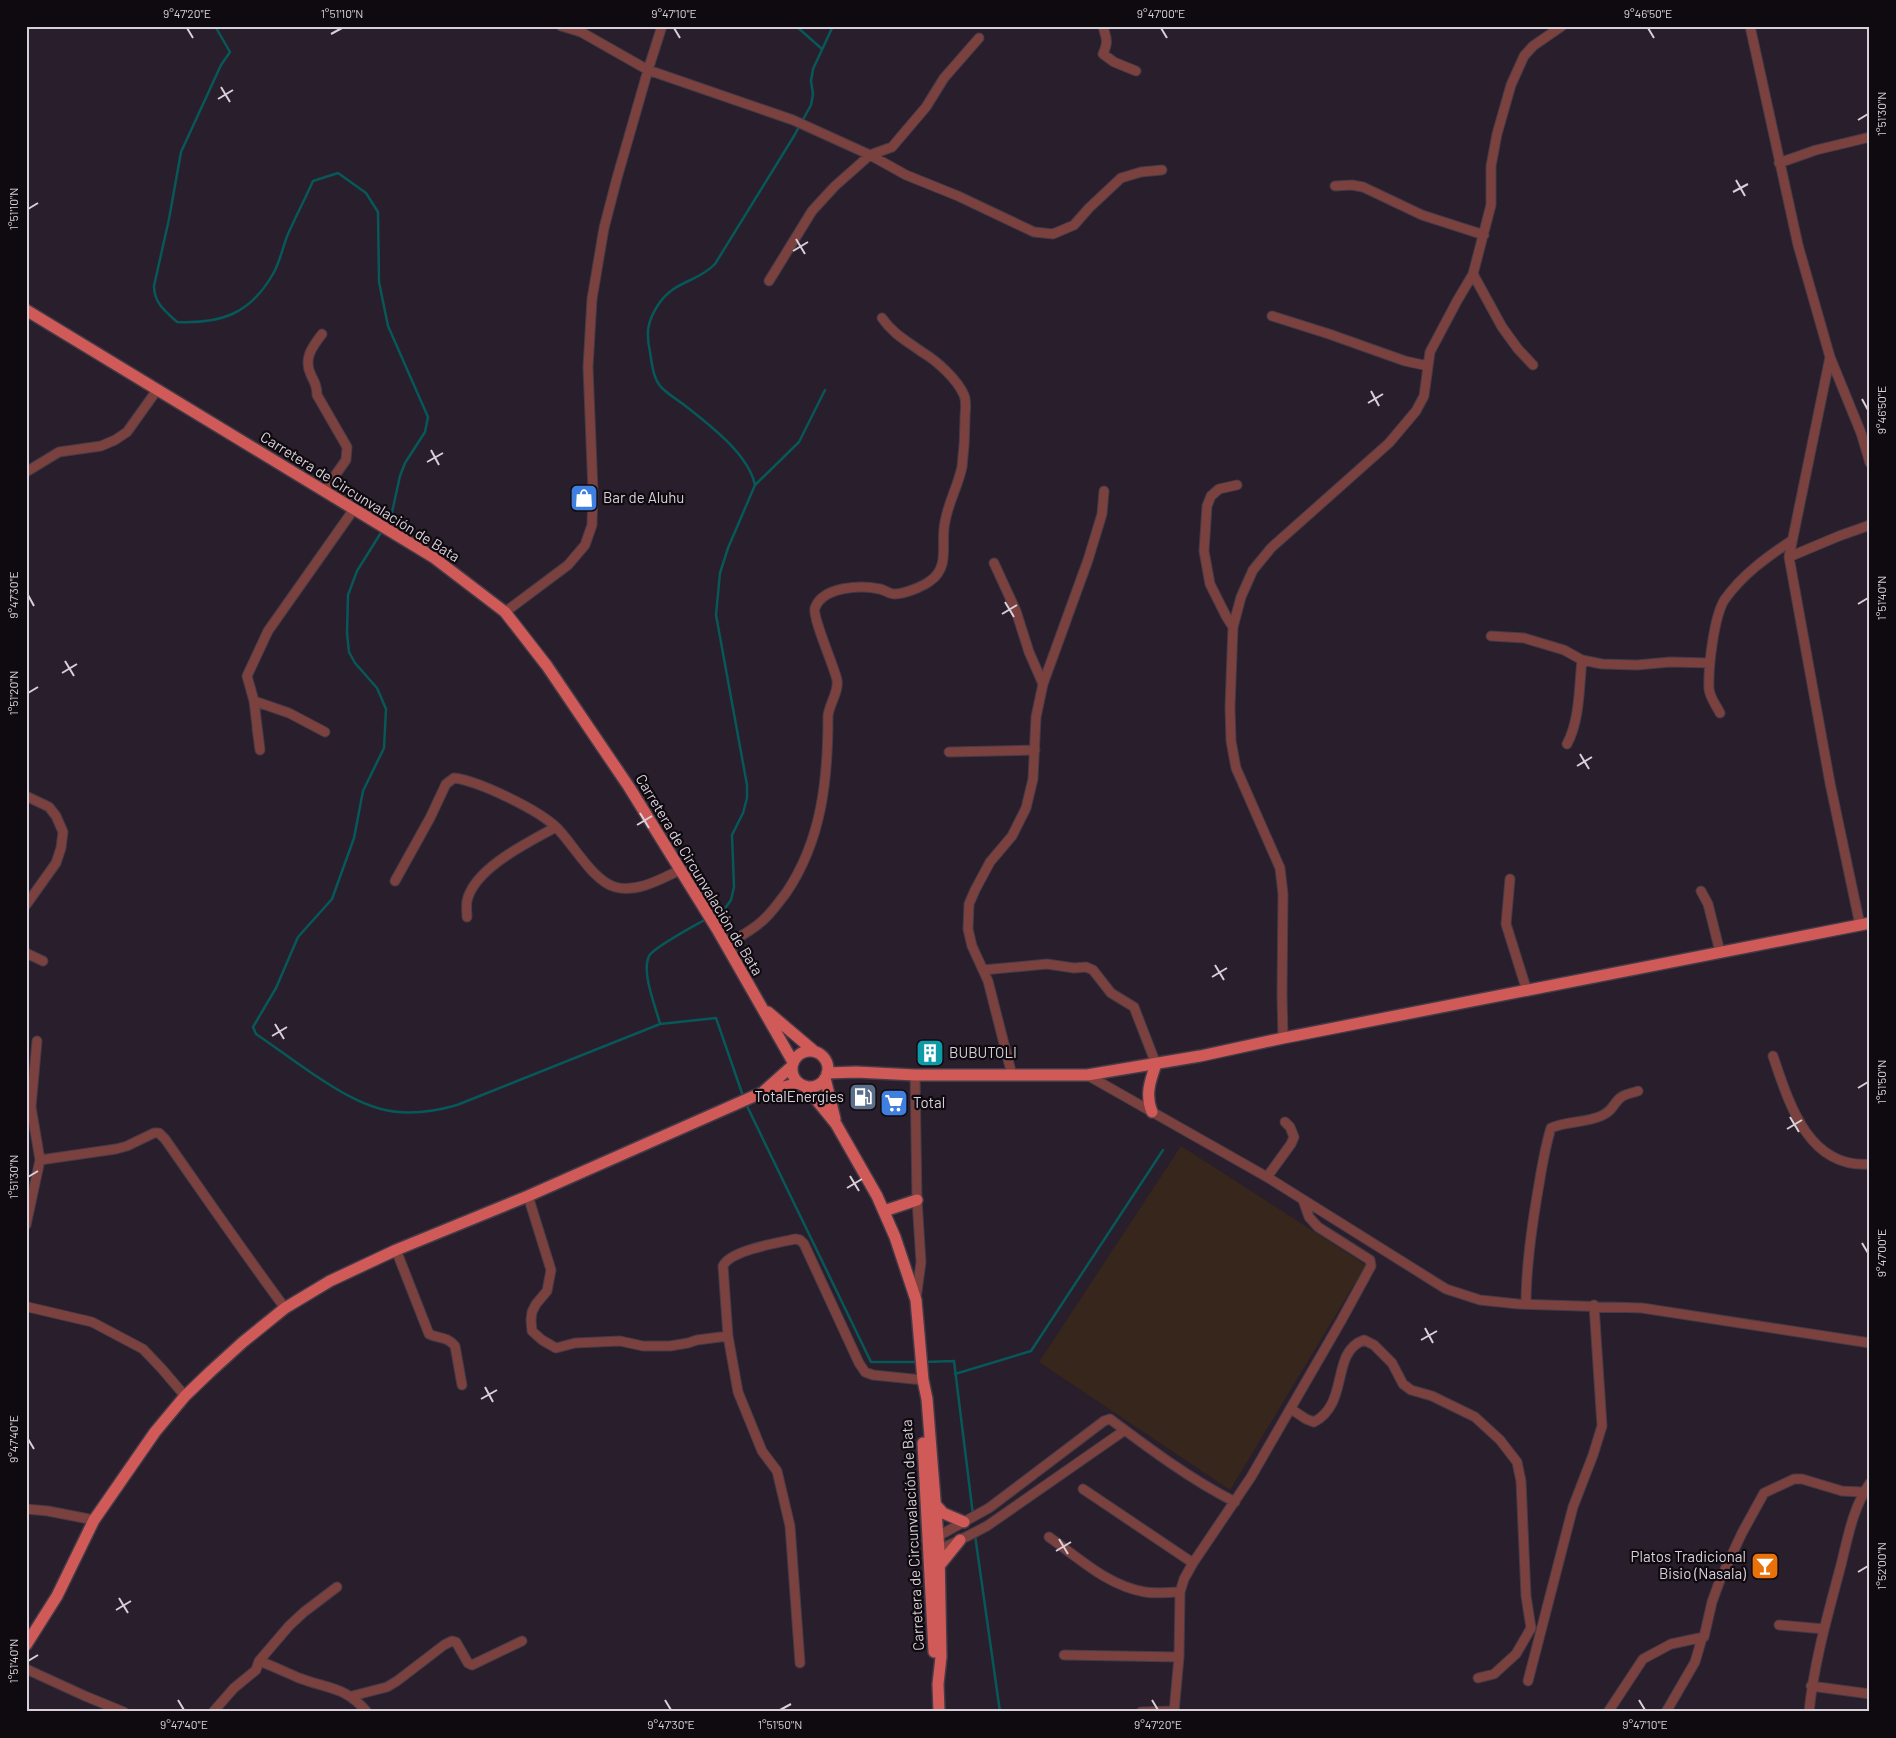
<svg xmlns="http://www.w3.org/2000/svg" width="1896" height="1738" font-family="Barlow,sans-serif">
<rect width="100%" height="100%" fill="#291e2b"/>
<path fill="#36261c" d="M1181 1146 1366 1265 1230 1490 1039 1362Z"/>
<g fill="none" stroke-linecap="round" stroke-linejoin="round">
<path stroke="#075859" stroke-width="2.5" d="M215 26 230 52 221 65 181 152 169 219 154 286C154 303 165 311 177 322 221 324 250 314 273 274 280 262 283 246 288 234 296 216 305 199 313 181L338 173 366 193 378 212 379 282 388 326 428 417 425 432 405 463 400 476 391 517 386 524
M796 26 822 49
M755 485 799 442 825 390
M382 531 357 571 348 595 347 633 349 652 355 663 377 688 386 709 384 748 363 791 354 838 332 899 298 937 276 988 253 1027 256 1034C275 1047 294 1061 313 1074 364 1108 395 1123 457 1105L660 1024
M713 916 726 907 731 900 734 887 732 835 743 813 747 798V785L716 615 720 573 728 548 755 485C748 453 708 424 683 404 676 399 668 394 662 388 653 379 652 364 650 352 646 333 647 322 658 305 674 280 697 283 715 264L794 136 811 105 813 94 811 81 813 69 833 26
M708 918C696 925 654 947 649 956 641 973 656 1007 660 1024L716 1018 743 1096
M746 1104 871 1362H918
M924 1362 954 1361 973 1515
M955 1374 1031 1351 1163 1150
M975 1535 1000 1712"/>
<defs>
<path id="minor" d="M561 26 581 32 648 70 793 120 870 155 906 175 958 196 1034 232 1053 234 1074 225 1089 208 1121 178 1141 172 1162 170
M1103 26C1106 39 1109 40 1103 54L1114 62 1136 71
M1750 26 1798 245 1830 357 1789 557 1830 783 1860 925
M1779 163 1816 150 1870 137
M1335 186 1352 185 1363 187 1422 215 1484 235
M769 281 812 211 835 186 870 155 892 147 926 107 944 78 979 38
M1272 316 1329 334 1405 361 1428 366
M322 334C312 347 303 359 311 375 315 383 317 387 317 395L347 447 346 460 324 491
M1830 357 1861 433 1870 463
M1533 365 1518 349 1502 327 1473 274 1491 205V166L1497 134 1511 85 1524 56 1533 46 1562 26
M26 472 59 452 101 446 115 440 127 432 157 390
M1789 557 1839 536 1870 525
M994 563 1016 611 1029 652 1043 684
M505 612 568 565 585 545 592 525 593 491 588 367 592 299 604 228 617 178 648 70 662 26
M1233 627 1226 616 1210 584 1204 551 1207 506 1211 496 1219 489 1237 485
M1491 636 1524 638 1564 650 1582 660 1602 664 1637 665 1670 662 1710 663
M254 701 289 713 325 732
M1720 713C1716 705 1710 698 1709 689 1708 668 1714 615 1725 599 1743 574 1767 557 1791 541
M257 728 260 750 254 701 247 676 268 631 354 509
M1567 744C1580 720 1579 687 1582 660
M949 752 1035 750
M26 796 49 807 56 816 63 832 61 848 56 863 26 905
M1510 879 1506 924 1527 991
M395 881 430 818 446 784 454 778C479 781 539 810 557 828 573 844 593 881 615 887 637 893 661 879 680 870
M1701 891 1708 904 1720 952
M467 917C467 912 466 906 467 901 474 868 529 842 556 827
M726 945C737 938 751 931 761 922 771 914 778 903 786 893 822 840 828 779 828 716 829 704 839 692 837 680 834 666 812 617 815 608 823 586 861 585 880 589 885 590 889 594 894 594 904 594 922 587 930 581 951 567 940 542 945 522 948 503 958 486 962 467 964 451 965 434 965 418 965 411 967 402 964 395 957 379 937 361 922 352 907 341 893 334 882 318
M26 953 43 961
M983 970 1047 964 1074 968 1086 967 1093 970 1111 993 1134 1007 1156 1064
M1283 1038 1282 995 1283 894 1280 868 1236 768 1231 741 1230 707 1233 627 1241 597 1253 570 1271 548 1389 443 1416 411 1424 396 1430 352 1457 301 1473 274
M1773 1056C1789 1103 1808 1169 1870 1164
M915 1075 917 1200 921 1262 916 1299
M1012 1075 988 981 972 946 968 929 969 904 975 890 990 862 1012 836 1026 808 1033 779 1036 717 1043 684 1088 560 1102 514 1104 491
M1087 1075 1267 1177 1446 1289 1480 1300 1518 1304 1642 1308 1870 1343
M40 1160 116 1149 127 1146 154 1133H159L165 1139C205 1196 244 1253 285 1308
M1267 1177 1291 1144 1294 1137 1290 1127 1285 1122
M528 1196 551 1270 547 1291 536 1304 532 1312 531 1320 532 1331 542 1340 556 1348 575 1343 620 1341 643 1346H670L688 1343 697 1340 728 1336
M26 1225 40 1160 31 1107 37 1041
M396 1250 429 1334C439 1339 447 1336 455 1346L462 1385
M1526 1304C1526 1267 1531 1232 1537 1196 1541 1174 1544 1150 1551 1128 1566 1121 1585 1123 1601 1116 1613 1111 1612 1105 1620 1098 1624 1094 1633 1093 1638 1091
M28 1307 92 1322 143 1349 162 1369 185 1396
M1291 1409 1306 1419 1314 1422C1350 1403 1330 1352 1364 1340L1374 1345 1392 1363 1403 1384 1411 1390 1432 1396 1475 1417 1500 1440 1517 1462 1521 1481 1526 1596 1531 1628 1516 1654 1494 1674 1478 1678
M1083 1489 1193 1563
M26 1509 48 1511 94 1520
M1049 1537C1079 1558 1108 1586 1145 1592 1156 1594 1169 1592 1180 1592
M933 1539 989 1508 1104 1421 1110 1419C1150 1449 1190 1479 1235 1502
M933 1552 960 1540 987 1526 1125 1430
M1779 1625 1824 1629
M1064 1655 1179 1657
M259 1661 289 1626 304 1612 337 1587
M800 1663 790 1526 777 1471 762 1451 738 1392 728 1336 723 1266C730 1250 778 1243 795 1239L800 1240 804 1244 859 1363 865 1372 873 1375 923 1380
M26 1669 85 1696 124 1712
M1528 1681 1573 1507 1593 1455 1602 1426 1594 1305
M1811 1686 1870 1694
M352 1696 387 1687 397 1681 444 1645 452 1641 456 1642 468 1663 472 1665 522 1641
M213 1712 234 1688 256 1670 259 1661C273 1666 285 1672 299 1678 328 1689 345 1686 367 1712
M1141 1712 1174 1711
M1174 1712 1179 1657 1180 1592 1184 1579 1193 1563 1251 1477 1341 1321 1371 1266 1370 1260 1318 1227 1309 1217 1303 1200
M1608 1712 1643 1659 1671 1644 1704 1637 1712 1602 1720 1580 1742 1533 1764 1493 1794 1479H1802L1842 1491 1863 1492
M1666 1712 1695 1662 1702 1638
M1809 1712C1814 1662 1828 1614 1841 1565 1848 1537 1853 1507 1870 1483"/>
<path id="major" d="M26 310 433 557 505 612 547 666 629 787 717 929 793 1062
M768 1012 814 1051
M792 1069a18 18 0 1 1 36 0a18 18 0 1 1-36 0Z
M827 1073 856 1072 915 1075H1087L1200 1056 1283 1038 1870 923
M825 1078 835 1119
M805 1086 836 1124 877 1196 895 1237 916 1300 923 1380 927 1399 939 1550 941 1657 938 1684 939 1712
M764 1091 792 1066
M1152 1112C1145 1095 1150 1081 1156 1064
M884 1211 917 1200
M923 1443 934 1652
M935 1504 943 1513 964 1522
M939 1566 960 1540
M26 1645 57 1596 94 1520 155 1432 185 1396 210 1372 243 1342 285 1308 330 1281 396 1250 528 1196 761 1093 799 1083"/>
</defs>
<use href="#minor" stroke="#453a47" stroke-width="11"/>
<use href="#major" stroke="#453a47" stroke-width="14"/>
<use href="#minor" stroke="#7a413e" stroke-width="9"/>
<use href="#major" stroke="#cf5a57" stroke-width="11"/>
</g>
<path fill="none" stroke="#d8d0d9" stroke-width="2" d="M187 28 193 38M674 28 680 38M1161 28 1167 38M1648 28 1654 38M331 34 342 28M221 87 230 102M218 99 233 90M1858 120 1868 114M1736 180 1745 196M1733 192 1748 184M28 209 38 203M796 239 805 254M793 251 808 242M1371 391 1379 406M1862 399 1868 410M1368 403 1383 394M431 450 439 465M427 462 443 453M28 595 34 606M1005 602 1014 617M1858 604 1868 598M1002 614 1017 605M65 661 74 676M62 673 77 664M28 693 38 687M1580 754 1589 769M1577 766 1592 757M640 813 649 828M637 825 652 816M1215 965 1224 980M1212 977 1227 968M275 1024 284 1039M272 1036 287 1027M1858 1088 1868 1082M1790 1117 1799 1132M1787 1129 1802 1120M850 1176 859 1191M28 1177 38 1171M847 1188 862 1179M1862 1243 1868 1253M1425 1328 1433 1343M1421 1340 1437 1331M485 1387 493 1402M481 1399 497 1390M28 1439 34 1449M1059 1539 1068 1554M1056 1551 1071 1542M1858 1572 1868 1566M119 1598 128 1613M116 1610 131 1601M28 1661 38 1655M178 1700 184 1710M665 1700 671 1710M1152 1700 1158 1710M1639 1700 1645 1710M780 1710 791 1704"/>
<defs>
<symbol id="shop-square" viewBox="-11 -11 22 22"><rect x="-9" y="-9" width="18" height="18" rx="4" fill="#3f7fe0" stroke="#0f0a0f"/><path d="M-5-2.5h2.3a2.7 3.5 0 0 1 5.4 0H5L5.5 6h-11ZM-1.5-2.5h3a1.5 2.3 0 0 0-3 0Z" fill="#fff"/></symbol>
<symbol id="building-square" viewBox="-11 -11 22 22"><rect x="-9" y="-9" width="18" height="18" rx="4" fill="#0f9aa8" stroke="#0f0a0f"/><path d="M-4-6H4V6H1V3H-1V6H-4ZM-2.5-4.3h1.7v1.8h-1.7ZM.8-4.3h1.7v1.8H.8ZM-2.5-1h1.7V.8h-1.7ZM.8-1h1.7V.8H.8Z" fill="#fff"/></symbol>
<symbol id="fuel-square" viewBox="-11 -11 22 22"><rect x="-9" y="-9" width="18" height="18" rx="4" fill="#5c6f8a" stroke="#0f0a0f"/><path d="M-5.5-6h7V0h2V4h1.3V-2.5L3-4.5l.8-.8L6-3V5H2.5V1h-1V6h-7ZM-4.2-4.7v3.2H.2V-4.7Z" fill="#fff"/></symbol>
<symbol id="supermarket-square" viewBox="-11 -11 22 22"><rect x="-9" y="-9" width="18" height="18" rx="4" fill="#3f7fe0" stroke="#0f0a0f"/><path d="M-6-5.5h2.5l.6 2H6L4.5 2H-2.5L-4.4-4H-6ZM-1.5 3.2a1.3 1.3 0 1 0 .1 0ZM3 3.2a1.3 1.3 0 1 0 .1 0Z" fill="#fff"/></symbol>
<symbol id="bar-square" viewBox="-11 -11 22 22"><rect x="-9" y="-9" width="18" height="18" rx="4" fill="#e8710a" stroke="#0f0a0f"/><path d="M-6-5H6L.8 .8V4.5H3.5V6h-7V4.5H-.8V.8Z" fill="#fff"/></symbol>
</defs>
<g fill-rule="evenodd">
<use href="#shop-square" x="568" y="482" width="32" height="32"/>
<use href="#building-square" x="914" y="1037" width="32" height="32"/>
<use href="#fuel-square" x="847" y="1081" width="32" height="32"/>
<use href="#supermarket-square" x="878" y="1087" width="32" height="32"/>
<use href="#bar-square" x="1749" y="1550" width="32" height="32"/>
</g>
<g text-anchor="middle" stroke-width="4.5" stroke-linejoin="round" paint-order="stroke">
<g font-size="15" fill="#d8d0d9" stroke="#0f0a0f">
<text transform="translate(360 497) rotate(32)" y="5">Carretera de Circunvalación de Bata</text>
<text transform="translate(699 875) rotate(59)" y="5">Carretera de Circunvalación de Bata</text>
<text transform="translate(913 1535) rotate(-93)" y="5">Carretera de Circunvalación de Bata</text>
</g>
<g font-size="15" fill="#d8d0d9" stroke="#0f0a0f" text-anchor="start">
<text x="603" y="503">Bar de Aluhu</text>
<text x="949" y="1058">BUBUTOLI</text>
<text x="844" y="1102" text-anchor="end">TotalEnergies</text>
<text x="913" y="1108">Total</text>
<text x="1746" y="1562" text-anchor="end">Platos Tradicional<tspan x="1746" dy="17">Bisio (Nasala)</tspan></text>
</g>
</g>
<rect width="1896" height="1738" fill="none" stroke="#0f0a0f" stroke-width="55"/>
<rect x="28" y="28" width="1840" height="1682" fill="none" stroke="#d8d0d9" stroke-width="2"/>
<g font-size="12" text-anchor="middle" fill="#d8d0d9">
<text x="187" y="18">9°47'20"E</text>
<text x="342" y="18">1°51'10"N</text>
<text x="674" y="18">9°47'10"E</text>
<text x="1161" y="18">9°47'00"E</text>
<text x="1648" y="18">9°46'50"E</text>
<text transform="translate(1882 114) rotate(-90)" y="4">1°51'30"N</text>
<text transform="translate(14 209) rotate(-90)" y="4">1°51'10"N</text>
<text transform="translate(1882 410) rotate(-90)" y="4">9°46'50"E</text>
<text transform="translate(14 595) rotate(-90)" y="4">9°47'30"E</text>
<text transform="translate(1882 598) rotate(-90)" y="4">1°51'40"N</text>
<text transform="translate(14 693) rotate(-90)" y="4">1°51'20"N</text>
<text transform="translate(1882 1082) rotate(-90)" y="4">1°51'50"N</text>
<text transform="translate(14 1177) rotate(-90)" y="4">1°51'30"N</text>
<text transform="translate(1882 1253) rotate(-90)" y="4">9°47'00"E</text>
<text transform="translate(14 1439) rotate(-90)" y="4">9°47'40"E</text>
<text transform="translate(1882 1566) rotate(-90)" y="4">1°52'00"N</text>
<text transform="translate(14 1661) rotate(-90)" y="4">1°51'40"N</text>
<text x="184" y="1729">9°47'40"E</text>
<text x="671" y="1729">9°47'30"E</text>
<text x="780" y="1729">1°51'50"N</text>
<text x="1158" y="1729">9°47'20"E</text>
<text x="1645" y="1729">9°47'10"E</text>
</g>
</svg>
